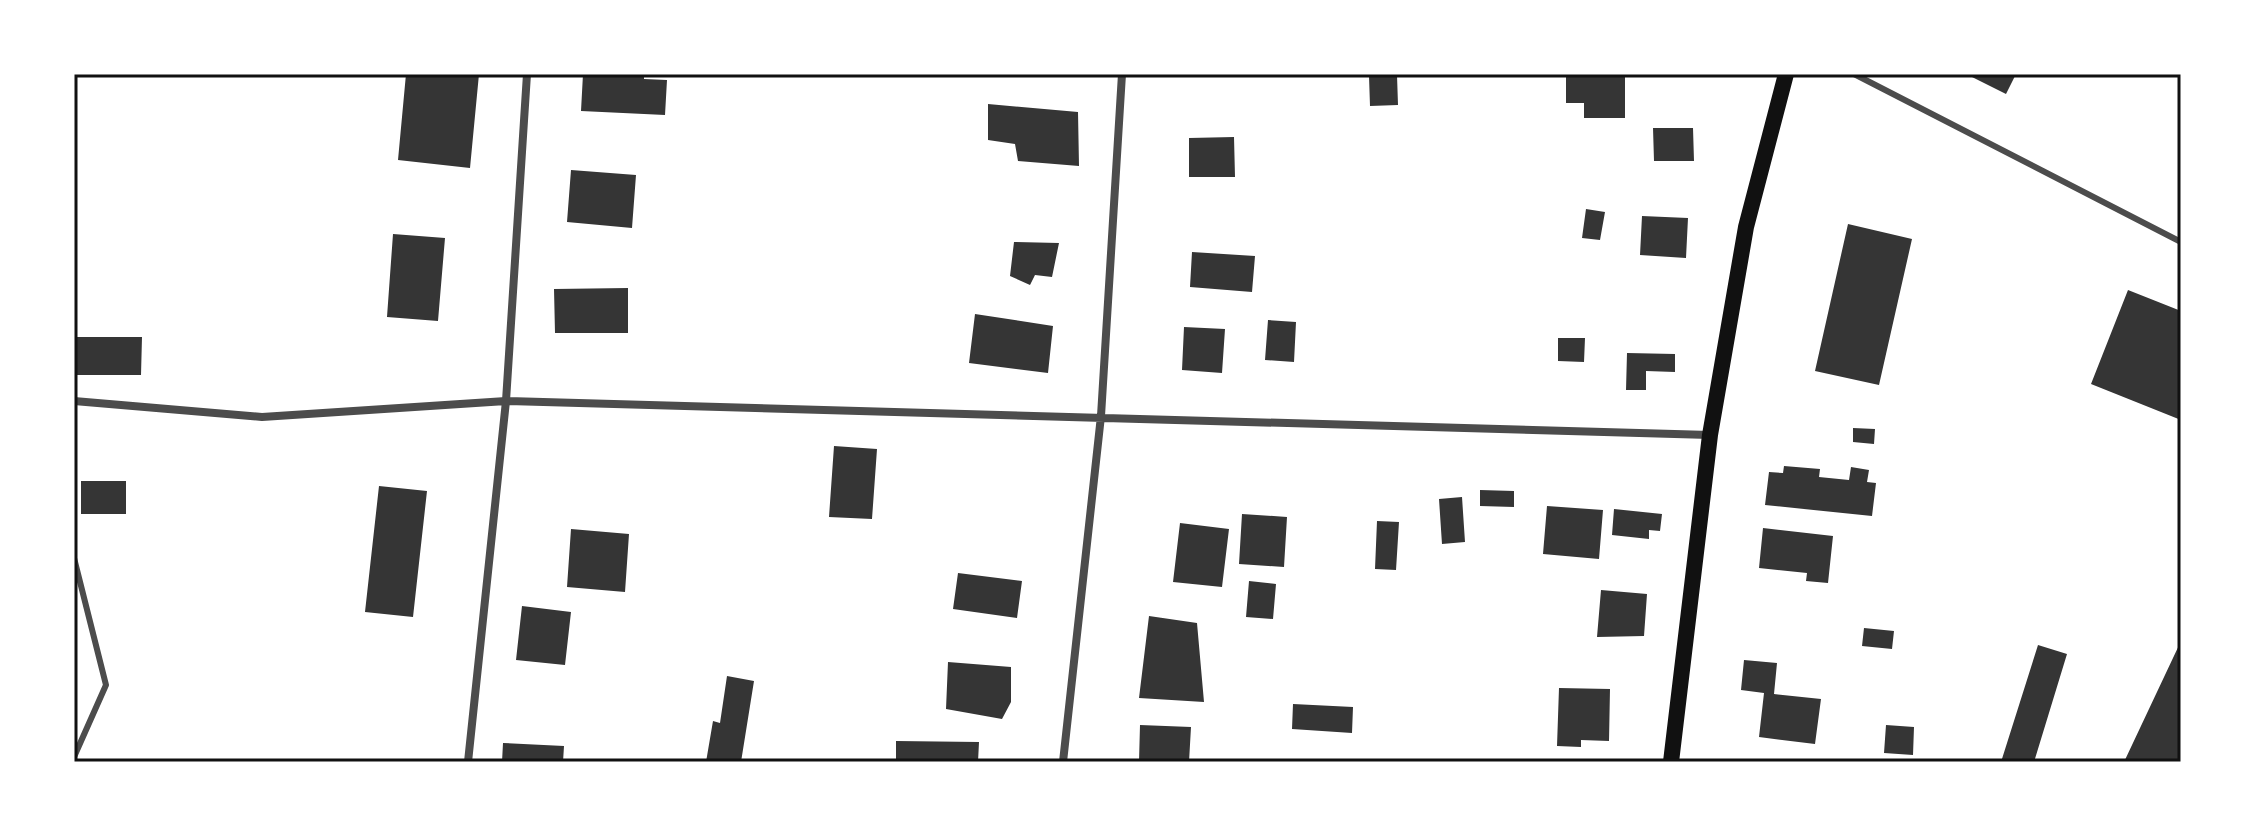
<svg xmlns="http://www.w3.org/2000/svg" width="2255" height="836" font-family="'PT Sans',sans-serif">
<rect width="100%" height="100%" fill="#fff"/>
<path fill="#353535" d="M406 74H479L470 168 398 160Z
M583 74H644V79L667 80 665 115 581 111Z
M1566 74H1625V118H1584V103H1566Z
M1966 74H2016L2006 94Z
M1397 75 1398 105 1370 106 1369 76Z
M988 104 1078 112 1079 166 1018 161 1015 144 988 140Z
M1653 128H1693L1694 161H1654Z
M1234 137 1235 177H1189V138Z
M571 170 636 175 632 228 567 222Z
M1586 209 1605 212 1600 240 1582 238Z
M1642 216 1688 218 1686 258 1640 255Z
M1848 224 1912 239 1879 385 1815 371Z
M393 234 445 238 438 321 387 317Z
M1014 242 1059 243 1052 277 1035 275 1030 285 1010 276Z
M1192 252 1255 256 1252 292 1190 287Z
M628 288V333H555L554 289Z
M2128 290 2181 311V420L2091 384Z
M975 314 1053 326 1048 373 969 363Z
M1268 320 1296 322 1294 362 1265 360Z
M1184 327 1225 329 1222 373 1182 370Z
M74 337H142L141 375H74Z
M1558 338H1585L1584 362 1558 361Z
M1627 353 1675 354V372L1646 371V390H1626Z
M1853 428 1875 429 1874 444 1853 442Z
M834 446 877 449 872 519 829 517Z
M1784 466 1820 469 1819 477 1849 480 1851 467 1869 470 1867 482 1876 483 1872 516 1765 505 1769 472 1783 473Z
M81 481H126V514H81Z
M379 486 427 491 413 617 365 612Z
M1480 490 1514 491V507L1480 506Z
M1462 497 1465 542 1442 544 1439 499Z
M1547 506 1603 510 1599 559 1543 554Z
M1614 509 1662 514 1660 531 1649 530V539L1612 535Z
M1242 514 1287 517 1284 567 1239 564Z
M1377 521 1399 522 1396 570 1375 569Z
M1180 523 1229 529 1222 587 1173 582Z
M1763 528 1833 536 1828 583 1806 581 1807 573 1759 568Z
M571 529 629 534 625 592 567 587Z
M958 573 1022 581 1017 618 953 609Z
M1249 581 1276 584 1273 619 1246 617Z
M1601 590 1647 594 1644 636 1597 637Z
M522 606 571 612 565 665 516 660Z
M1149 616 1197 623 1204 702 1139 698Z
M1864 628 1894 631 1892 649 1862 646Z
M2181 641V762H2124Z
M2038 645 2067 654 2034 762H2001Z
M1744 660 1777 663 1774 694 1821 699 1815 744 1759 737 1764 693 1741 690Z
M948 662 1011 667V702L1002 719 946 709Z
M727 676 754 681 741 762H706L713 721 720 723Z
M1559 688 1610 689 1609 741 1581 740V747L1557 746Z
M1293 704 1353 707 1352 733 1292 729Z
M1140 725 1191 727 1189 762H1139Z
M1886 725 1914 727 1913 755 1884 753Z
M896 741 979 742 978 762H896Z
M503 743 564 746 563 762H502Z"/>
<g fill="none" stroke-linecap="round" stroke-linejoin="round">
<path stroke="#4c4c4c" stroke-width="6" d="M1854 74 2181 242
M74 558 106 685 74 757"/>
<path stroke="#4c4c4c" stroke-width="8" d="M74 401 262 417 506 401 1710 435
M468 762 506 401 527 74
M1063 762 1101 416 1122 74"/>
<path stroke="#111" stroke-width="16" d="M1671 762 1710 435 1746 227 1786 74"/>
</g>
<rect width="2255" height="836" fill="none" stroke="#ffffff" stroke-width="152"/>
<rect x="76" y="76" width="2103" height="684" fill="none" stroke="#111" stroke-width="3"/>
</svg>
